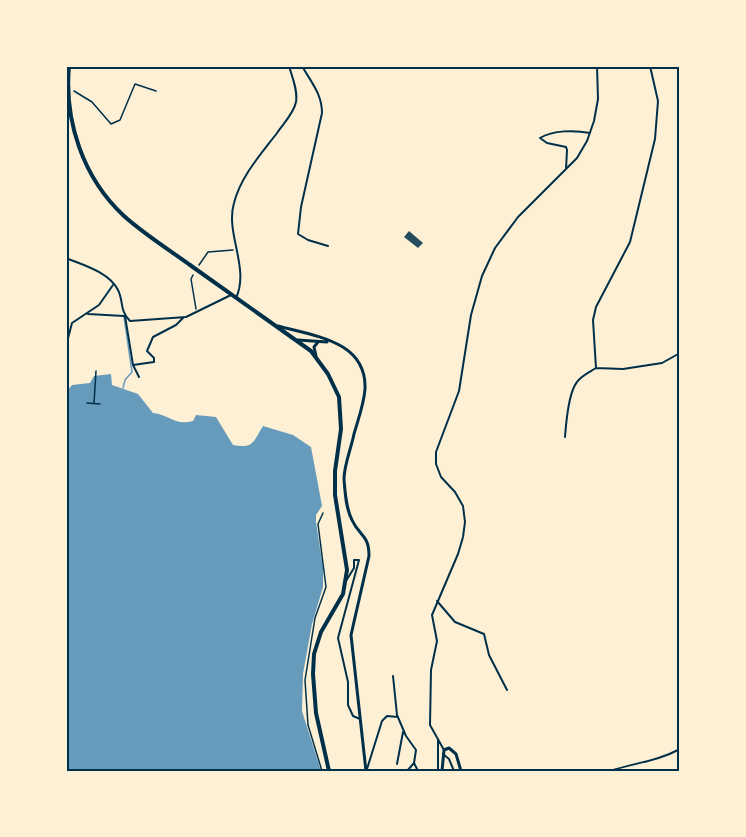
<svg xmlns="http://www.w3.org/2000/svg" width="746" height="837" font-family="'Asap Condensed',sans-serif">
<rect width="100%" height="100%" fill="#fdf0d5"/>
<path fill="#669bbc" d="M111 374 112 385 138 394 153 413C171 415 174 426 193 421L196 415 216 417 233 445C254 449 253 442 263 426L293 435 311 447 322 506 316 515V522L323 568V587L312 624 303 674 302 711 321 771H66V392L72 385 90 383 94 376Z"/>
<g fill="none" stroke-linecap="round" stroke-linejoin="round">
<path stroke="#669bbc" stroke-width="1.5" d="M123 388 125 380 132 372 124 317"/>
</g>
<path fill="#264d5e" d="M409 231 423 243 418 248 404 237Z"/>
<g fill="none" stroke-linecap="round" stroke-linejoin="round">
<path stroke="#003049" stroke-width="1.5" d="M199 265 208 252 233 250
M193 275 191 279 196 309
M87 403 100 404
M94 403 96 371
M322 771 308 725 305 680 315 618 326 587 318 524 323 513"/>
<path stroke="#003049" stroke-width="1.5" d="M74 91 92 102 111 124 120 120 135 84 156 91"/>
<path stroke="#003049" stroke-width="2" d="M302 66C311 82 322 94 322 113L301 207 298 234 308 240 328 246
M650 66 658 101 655 139 630 242 596 307 593 320 596 368 623 369 662 363 680 353
M566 169 567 150 566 147 547 143 540 138C553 130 575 130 590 133
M66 258C83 265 109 272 118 290 124 302 119 310 130 321L186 317 231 295
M236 298C250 268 225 233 234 203 241 176 261 154 277 133 283 124 294 113 296 102 298 90 292 77 289 66
M88 314 124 316
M125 316 133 365 139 377
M66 346 72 323 99 305 113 285
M133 365 154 362V358L147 351 153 337 176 325 184 317
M565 437C566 424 568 393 577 382 581 376 590 372 596 368
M346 581 354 568V560H359L338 638 348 682V705L353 716 360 719
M437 601 455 622 484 634 489 655 507 690
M393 676 397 715 406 736 416 750 414 763 407 771
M444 750 430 725 431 670 437 641 432 615 458 554 463 537 465 522 463 506 455 492 441 477 436 464V452L459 391 471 315 482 276 495 248 518 217 577 158 587 141 594 121 598 99 597 66
M443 754 449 759 454 771
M414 763 418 771
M397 764 403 732
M367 769 382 721 387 716 398 717
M438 771V739
M610 771C634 763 658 761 680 749"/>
<path stroke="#003049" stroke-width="3" d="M278 326C314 336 367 341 365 389 364 404 358 420 354 434 351 449 344 465 344 479 345 492 346 509 352 520 359 536 369 534 369 556L351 635 366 771
M298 340 327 342
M316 356 314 347 318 342
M442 771 444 750 449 748 456 754 461 771"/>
<path stroke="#003049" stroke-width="4" d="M190 265 311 351 328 374 339 397 341 429 335 471V495L347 570 343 594 321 632 314 654 313 674 316 713 329 771"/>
<path stroke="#003049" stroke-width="4" d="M69 66C64 121 83 178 124 216 144 234 168 249 190 265"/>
</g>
<rect width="746" height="837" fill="none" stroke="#fdf0d5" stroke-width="135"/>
<rect x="68" y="68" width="610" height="702" fill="none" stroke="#003049" stroke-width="2"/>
</svg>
